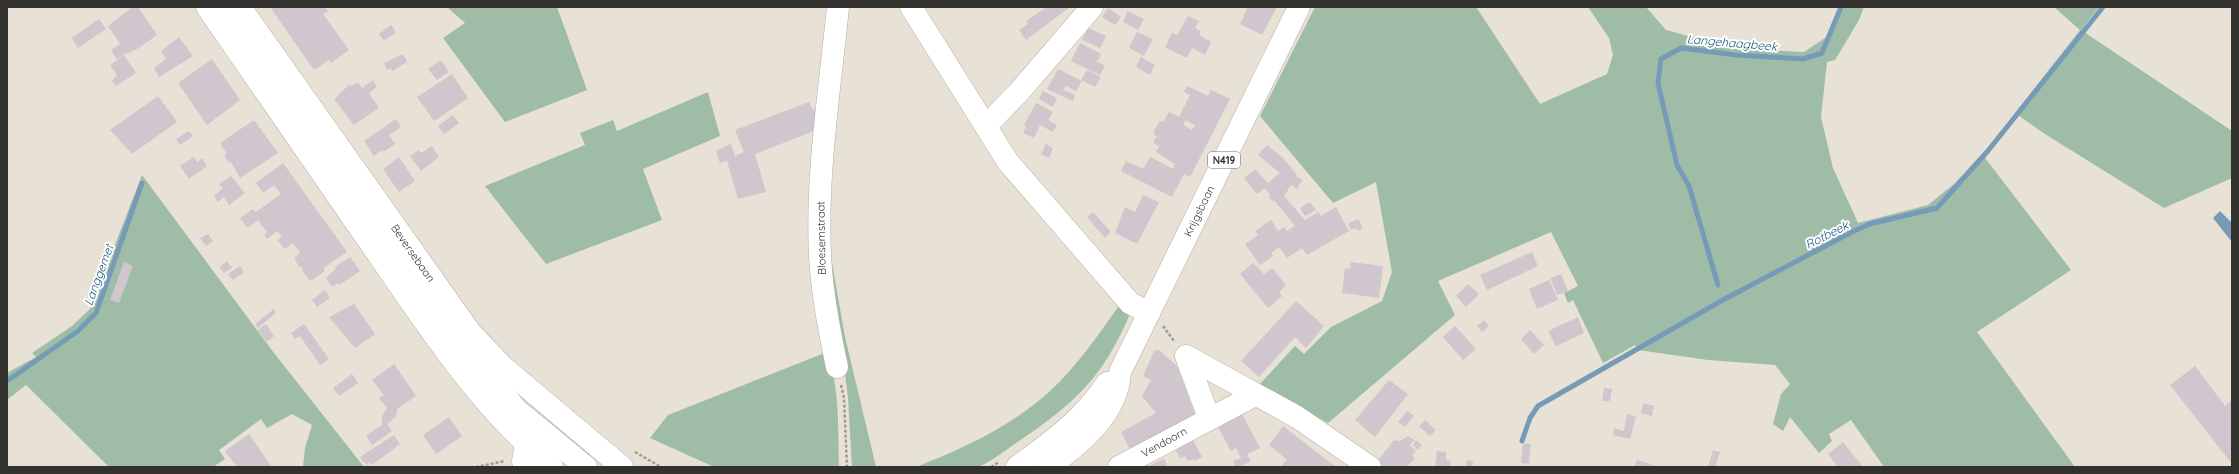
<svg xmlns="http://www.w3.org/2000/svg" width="2239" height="474" font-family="Quicksand,sans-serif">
<rect width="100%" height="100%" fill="#e7e1d6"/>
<path fill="#9fbca7" d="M447 7H557L587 90 505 122 443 38 465 23Z
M1315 7H1476L1540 104 1607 74 1613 55 1609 38 1588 7H1646L1666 30 1736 49 1804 52 1831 34 1843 7H1864L1859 20 1835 60 1827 62 1821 117 1833 168 1858 223 1928 205 1954 184 1982 154 2071 270 1977 332 2075 467H1884L1851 420 1829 434 1832 441 1819 453 1790 417 1783 431 1773 424 1781 394 1790 384 1775 365 1708 360 1638 350 1635 345 1603 363 1573 300 1568 303 1564 293 1578 286 1551 232 1438 281 1455 315 1328 423 1259 385 1295 346 1304 354 1331 327 1382 301 1392 272 1376 182 1333 203 1260 116Z
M2054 7H2099L2081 30 2232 131V178L2164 208 2045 134 2015 113 2080 30Z
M708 92 720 136 643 169 662 220 546 264 485 186 585 145 580 133 613 120 617 131Z
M142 175 274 353 364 467H303L305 448 312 425 292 414 267 428 261 419 219 450 225 459 213 467H109L26 385 7 400V373L36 357 32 353 72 326 90 309Z
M828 240 845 337 876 467H852L848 398Z
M1121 301 1131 311C1104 378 1072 406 1013 445 1005 451 986 465 977 467 958 470 935 467 916 467 962 449 1012 426 1049 392 1076 367 1097 337 1118 307L1116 304Z
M827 352C840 389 838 428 839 467H714L650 438 668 415Z"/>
<path fill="#769bb8" d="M2220 211 2232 223V242L2213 218Z"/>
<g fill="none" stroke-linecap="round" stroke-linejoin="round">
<path stroke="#769bb8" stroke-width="5" d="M1718 285 1689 186 1677 165 1658 83 1661 59 1681 48 1736 55 1803 59 1822 53 1841 7
M7 381 78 331 96 313 142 183
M1522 441 1530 418 1538 406 1721 301 1852 232 1870 224 1937 208 1987 152 2103 7"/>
</g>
<path fill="#d0c6cd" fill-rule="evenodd" d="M132 7H138L157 35 137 49 127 54 126 53 117 59 111 50 120 44 108 26Z
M270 7H325L328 11 323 14 349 50 331 63 329 60 314 70Z
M1047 7H1070L1026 40 1019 30 1028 24 1026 21Z
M1248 7H1277L1262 35 1240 24Z
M1108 8 1121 17 1115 25 1102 17Z
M1128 11 1144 19 1138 30 1123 22Z
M1188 16 1199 21 1195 28 1201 31 1199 35 1211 42 1205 55 1192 48 1187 58 1165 47 1172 33 1177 35Z
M99 19 106 29 78 48 72 38Z
M391 25 396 32 384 41 379 34Z
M1088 28 1106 36 1100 48 1082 40Z
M1137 32 1153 39 1144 56 1129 48Z
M179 37 193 56 159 77 154 68 166 59 161 51Z
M1080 43 1101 54 1098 61 1091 58 1105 66 1100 75 1071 61Z
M403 54 407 62 392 71 390 68 387 70 384 63Z
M124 55 136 73 116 86 112 81 117 75 110 65Z
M1141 57 1155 65 1150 75 1136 67Z
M212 59 240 100 207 125 178 83Z
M441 60 449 72 437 80 428 69Z
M1058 69 1082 81 1076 91 1066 86 1063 90 1075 95 1073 101 1047 89Z
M1087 70 1101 77 1095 87 1081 80Z
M452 74 468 98 434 121 417 97Z
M373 80 377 87 369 93 379 108 354 125 334 99 350 84 352 86 358 82 362 88Z
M1187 86 1208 96 1211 90 1230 99 1190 177 1184 174 1172 197 1121 171 1126 161 1143 169 1150 157 1173 169 1175 164 1156 152 1159 146 1153 143 1156 137 1166 141 1154 135V131L1160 121 1163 122 1169 112 1179 117 1190 95 1184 92ZM1186 120 1195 125 1192 130 1183 125Z
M1043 91 1057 98 1053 107 1039 99Z
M158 96 177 122 132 154 110 130Z
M809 102 813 110 817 108 814 131 755 154 766 192 738 199 727 161 720 163 716 151 731 144 735 156 744 152 735 130Z
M1036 103 1053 112 1048 120 1057 125 1053 132 1040 125 1034 138 1023 133 1026 127 1024 125Z
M453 115 459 123 444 134 438 126Z
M396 119 401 127 389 135 395 144 383 152 382 150 374 156 364 141Z
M254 120 278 153 240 178 231 162 229 163 224 156 227 154 220 143Z
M189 131 193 136 180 145 176 139Z
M1046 144 1053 148 1049 158 1041 154Z
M1267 145 1282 157 1297 175 1296 176 1302 180 1297 189 1291 185 1284 196 1305 220 1318 212 1321 216 1336 207 1349 231 1307 255 1302 248 1287 258 1279 247 1271 253 1273 256 1260 265 1245 244 1258 235 1255 231 1271 220 1278 231 1284 227 1287 231 1295 226 1274 200 1272 202 1269 197 1271 196 1265 188 1257 194 1244 178 1255 169 1268 183 1280 173 1258 155Z
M432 146 439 157 421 171 410 156 419 150 421 153Z
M194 157 197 162 202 158 207 166 189 179 180 166Z
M399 157 415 181 399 192 383 169Z
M283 163 347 252 323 268 325 271 312 280H309L302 270V266L300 268 295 260V257L300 253 293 243 285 249 277 240 282 237 277 231 267 239 264 235 267 232 258 220 248 228 240 218 253 209 256 212 281 194 274 185 263 193 256 183Z
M231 176 245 193 229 205 224 197 218 202 214 196 223 188 219 184Z
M1143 195 1159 202 1137 244 1115 233 1125 207 1135 212Z
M1310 202 1316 210 1305 216 1300 208Z
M1093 212 1111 232 1105 238 1087 217Z
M1358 219 1363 228 1358 231 1356 228 1351 230 1348 224Z
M208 234 213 241 206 246 200 238Z
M1532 252 1538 266 1487 290 1480 275Z
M350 257 360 271 339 285 338 283 332 287 326 278 336 269 335 267Z
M227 261 232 268 224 273 219 267Z
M124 262 133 266 119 303 110 300Z
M1351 262 1383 266 1379 298 1342 293 1345 268 1350 269Z
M1253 263 1264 274 1272 268 1286 285 1279 292 1282 296 1268 308 1240 274Z
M240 266 244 272 233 280 228 274Z
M1561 274 1568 291 1557 295 1550 278Z
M1549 280 1558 300 1537 309 1529 289Z
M1468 284 1479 294 1466 307 1456 296Z
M325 290 330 298 317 307 312 300Z
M1296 301 1324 326 1306 348 1295 337 1259 377 1241 361Z
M354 304 375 334 355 348 329 317Z
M274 309 276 313 258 328 255 324Z
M1578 317 1584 333 1556 346 1548 331Z
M1484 320 1489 326 1482 332 1477 326Z
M266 324 274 336 267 342 258 330Z
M304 324 329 359 320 365 300 336 295 339 291 333Z
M1455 326 1476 349 1463 360 1443 337Z
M1530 330 1544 345 1534 354 1521 339Z
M1159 350 1177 366 1195 415 1131 451 1121 432 1156 413 1142 396 1151 380 1143 376 1154 351Z
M394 364 416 396 397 409 396 417 387 424 392 431 372 445 366 436 382 425V416L387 408 379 398 384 395 372 380Z
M2195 366 2225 406 2232 400V464L2170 385Z
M352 374 358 383 339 396 333 388Z
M1389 380 1408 394 1375 437 1355 420Z
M1604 388 1612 389 1610 401H1602Z
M1643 403 1654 406 1652 416 1641 413Z
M1407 411 1414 416 1405 427 1398 422Z
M1242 414 1260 448 1247 454 1251 461 1239 467H1232L1235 465 1233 461 1241 458 1236 448 1231 451 1218 427Z
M1627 414 1636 417 1630 439 1613 435 1614 428 1624 431Z
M449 417 462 436 436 454 423 435Z
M1425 420 1436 430 1430 436 1419 426Z
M1283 426 1332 464 1337 467H1284L1282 465 1287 460 1269 445Z
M249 434 271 466 270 467H237L225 451Z
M394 435 400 444 372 465 370 462 366 465 360 457Z
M1408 436 1414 440 1410 445 1416 451 1412 456 1415 458 1407 467H1373L1394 440 1400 441Z
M1193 440 1202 457 1194 461 1193 459 1188 461 1185 456 1180 458 1175 449Z
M1416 440 1422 445 1418 450 1413 445Z
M1843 442 1863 467H1838L1828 454Z
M1523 443 1531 444 1529 464 1521 463Z
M1713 450 1720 452 1715 467H1708Z
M1437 451 1446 452V460L1451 461 1450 467H1435Z
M1164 459 1168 467H1148L1151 465Z
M1467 460 1473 461 1472 467H1466Z
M1637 460 1660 467H1634Z"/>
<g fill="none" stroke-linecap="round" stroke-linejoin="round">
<defs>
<path id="minor" d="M222 7 442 320 469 356 518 411 586 467
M911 7 1008 162 1130 303 1149 313
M986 126 1018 93 1092 7
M1186 356 1297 417 1370 467
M1186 356 1209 418
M837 367C829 330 822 293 820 256 816 174 830 88 838 7
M525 467 523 461 526 445
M1119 467 1255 395"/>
<path id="major" d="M207 7C263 88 319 169 375 250 428 327 480 407 552 467
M240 7 470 332 503 367 622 467
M1017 467C1052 441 1083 420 1107 383
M1049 467C1081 443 1118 414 1120 372L1299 7"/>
</defs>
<use href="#minor" stroke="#b5b0a5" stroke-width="23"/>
<use href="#major" stroke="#b5b0a5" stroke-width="23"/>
<path stroke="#9e9a92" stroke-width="2.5" stroke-dasharray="3 2" stroke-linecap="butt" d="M1163 326 1174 341
M841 385 844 398 847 467
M635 452 661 467
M476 467 505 461
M991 467 999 462"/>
<use href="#minor" stroke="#fff" stroke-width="22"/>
<use href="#major" stroke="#fff" stroke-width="22"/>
</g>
<g text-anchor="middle" stroke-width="4" stroke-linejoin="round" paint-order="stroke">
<rect fill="#fff" stroke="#706f6c" stroke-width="1" x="1208" y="152" width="32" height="16" rx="3"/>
<g font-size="10" font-weight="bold" fill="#33312d">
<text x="1224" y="164">N419</text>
</g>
<g font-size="11" fill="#33312d" stroke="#fff">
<text transform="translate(1199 211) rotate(-64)" y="4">Krijgsbaan</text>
<text transform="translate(821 238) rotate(-91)" y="4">Bloesemstraat</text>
<text transform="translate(413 253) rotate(55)" y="4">Beversebaan</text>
<text transform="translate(1164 442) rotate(-29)" y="4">Vendoorn</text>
</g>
<g font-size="12" font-style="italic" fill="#18557c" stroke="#fff">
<text transform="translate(1732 43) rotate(5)" y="4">Langehaagbeek</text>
<text transform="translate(1827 235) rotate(-27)" y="4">Rotbeek</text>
<text transform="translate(99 275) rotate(-70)" y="4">Langgemet</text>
</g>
</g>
<rect width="2239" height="474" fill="none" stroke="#33312d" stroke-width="16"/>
</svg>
